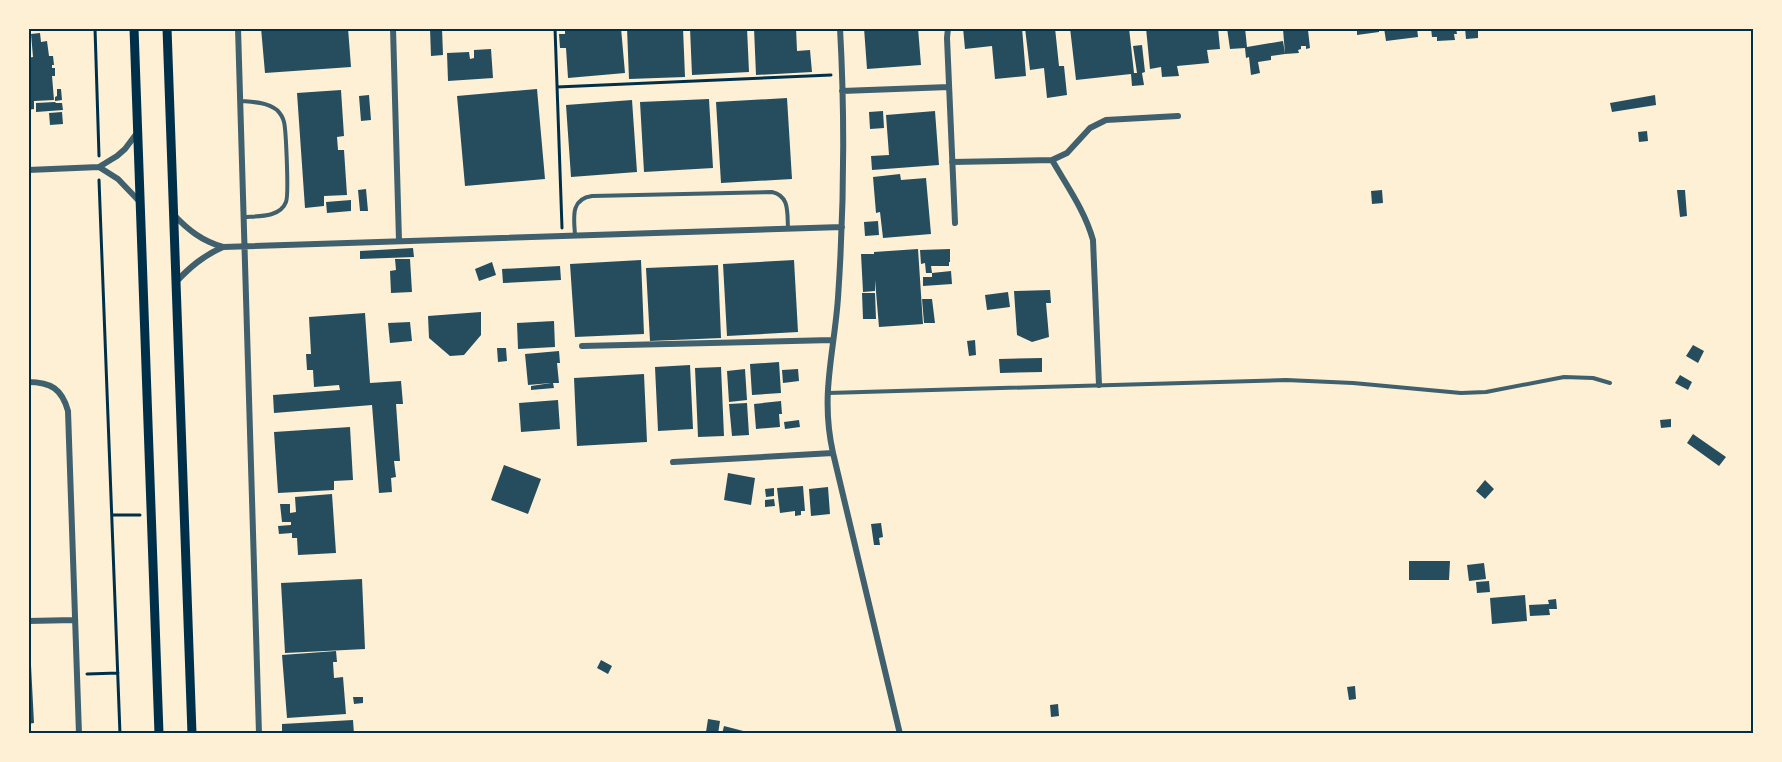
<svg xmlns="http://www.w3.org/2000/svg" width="1782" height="762" font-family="'Asap Condensed',sans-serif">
<rect width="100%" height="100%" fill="#fdf0d5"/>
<path fill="#264d5e" d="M261 28H348L351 67 265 73Z
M442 28 443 55 431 56 430 29Z
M565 28H621L625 73 568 78 566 48H560L559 34H565Z
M627 28H683L685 77 629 79Z
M690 28H747L749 72 692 75Z
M754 28H796L797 51 810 50 812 72 756 75Z
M864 28H918L921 65 867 69Z
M963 28H1022L1026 76 995 79 992 46 965 49Z
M1025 28H1055L1059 66H1064L1067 95 1047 98 1044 68 1030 70Z
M1070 28H1129L1134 73H1137L1133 46 1142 45 1145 72 1142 73 1144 85 1132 86 1131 74 1076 80Z
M1146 28H1218L1220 49 1207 50 1209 63 1177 66 1179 76 1162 77 1161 67 1150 69Z
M1227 28H1245L1247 47 1283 41 1285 54 1271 56V60L1258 62 1260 73 1251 75 1249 57 1246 58 1245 48 1230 49Z
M1295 28V31L1308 30 1310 48 1306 49V46H1301V49L1298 50 1299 53 1285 54 1283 29Z
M1357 28H1379V32L1357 35Z
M1384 28H1417L1418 37 1386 41Z
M1431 28H1456L1457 34H1454L1455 40 1437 41V37H1432Z
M1465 28H1478V38L1466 39Z
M40 33 41 42 47 41 49 56H53L54 65H52V68H55V76H52L54 100 34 101V109L28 110V58L33 57 31 34Z
M491 49 493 78 448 81 447 53 469 52 470 59 474 58V50Z
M57 89H61L62 100 55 101V97L57 96Z
M537 89 545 179 465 186 457 96Z
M341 90 344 136 337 137 338 150H344L347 195 324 196V206L305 208 297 93Z
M369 95 371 120 361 121 359 96Z
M1655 95 1656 105 1612 112 1610 103Z
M787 98 792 179 721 183 716 102Z
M709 99 713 168 644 172 640 102Z
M632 100 637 172 571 177 566 105Z
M55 102 56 103H62L63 110 36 112V103Z
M883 111 884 128 870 129 869 112Z
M935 111 939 165 872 170 871 156 889 155 886 115Z
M62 112 63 124 50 125 49 113Z
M1647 131 1648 141 1639 142 1638 132Z
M900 174 901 180 926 178 931 234 883 238 880 212 876 213 873 177Z
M366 189 368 211H360L358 190Z
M1382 190 1383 203 1372 204 1371 191Z
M1677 190H1685L1687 216 1680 217Z
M351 200V211L327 213 326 202Z
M878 221 879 235 865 236 864 222Z
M413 248 414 257 360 259V251Z
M918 249 923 324 879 327 875 280V291L863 292 861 254H874V252Z
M950 249V262H949V266H931L932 273H926L925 263 921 264 920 250Z
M395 259H410L412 292 391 293 390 271 396 270Z
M641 260 644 334 575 337 570 264Z
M794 260 798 332 727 336 723 264Z
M492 262 496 275 479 281 475 269Z
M718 265 721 338 650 341 646 268Z
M560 266 561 280 503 283 502 269Z
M951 271 952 284 923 286V277H932V273Z
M1050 290 1051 303H1046L1049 337 1032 342 1017 335 1014 291Z
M1008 292 1010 307 987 310 985 295Z
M862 293H875L876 319H863Z
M922 299H932L935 323H924Z
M481 312V335L464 355 450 356 429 338 428 316Z
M365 313 370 383 401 381 403 404H396L400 461H394L396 477 391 478 392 492 379 493 372 405 274 413 273 395 340 390 339 385 314 387 313 370H307L306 354H311L309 317Z
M554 321 555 347 518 349 517 323Z
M410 322 412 341 390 343 388 323Z
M975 340 976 355 969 356 967 341Z
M1693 345 1704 351 1698 363 1686 356Z
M497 348H506L507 361 498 362Z
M559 351 560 363H557L559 383H553L554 388 531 390V386L551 383 528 385 525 354Z
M1042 358V372L1000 373 999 359Z
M779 362 781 393 752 395 750 364Z
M690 365 693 429 658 431 655 367Z
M721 367 724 436 698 437 695 368Z
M745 369 747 400 729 402 727 371Z
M798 369 799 381 783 383 782 370Z
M644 374 647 442 577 446 574 378Z
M1680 375 1692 382 1688 390 1675 383Z
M558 400 560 429 521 432 519 403Z
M781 401 782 414H779L780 427 756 429 754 404Z
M747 403 749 435 732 436 729 404Z
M1671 419V427L1661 428 1660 420Z
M799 420 800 427 785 429 784 422Z
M350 427 353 480 334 481V490L278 493 274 432Z
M1693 434 1726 457 1719 466 1687 443Z
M504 465 541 479 528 514 491 500Z
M728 473 755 478 751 505 724 500Z
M1485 480 1494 489 1485 499 1476 491Z
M803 486 805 511H801V515L795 516V511L780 513 777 488Z
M828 487 830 514 811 516 809 489Z
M774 488V496L766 497 765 489Z
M332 494 336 553 298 555 297 538H292V533L279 534 278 526 291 525V522H282L280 504H290V513L296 512 295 497Z
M774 499 775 506 765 507V500Z
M881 523 883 537 879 538 880 545H874L871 524Z
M1409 561H1450L1449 580H1409Z
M1484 563 1486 579 1469 581 1467 565Z
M362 579 365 649 285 653 281 583Z
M1489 581 1490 592 1477 593 1476 582Z
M1525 595 1527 621 1492 624 1490 598Z
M1556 599 1557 609H1549L1550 615 1530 616 1529 605 1549 604 1548 600Z
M336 651 337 662H333L334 678 343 677 346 714 287 718 282 655Z
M601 660 612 666 608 674 597 668Z
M28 665H31L34 723 28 724Z
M1355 686 1356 699 1349 700 1347 687Z
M353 697H363V703L354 704Z
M1058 704 1059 716 1051 717 1050 705Z
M708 719 720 721 718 734 706 732Z
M353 720 354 734H282V724Z
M724 726 751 733V734H722Z"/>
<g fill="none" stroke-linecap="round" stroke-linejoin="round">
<path stroke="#003049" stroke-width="3" d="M95 28 99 156
M555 28 562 228
M557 87 831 75
M99 180 120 734
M112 515H140
M87 674 118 673"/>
<path stroke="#3f606c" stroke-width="4" d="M241 101C253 102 266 102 277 110 280 113 283 118 284 122 286 130 289 196 286 202 280 218 257 216 244 217
M575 235C574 218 570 199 592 196L772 192C790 196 787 213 788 228
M828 393 1286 380 1353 383 1461 393 1486 392 1564 377 1593 378 1610 383"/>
<path stroke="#3f606c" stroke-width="6" d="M238 28 259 734
M393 28 399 241
M840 28C845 118 844 209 838 298 834 354 820 395 833 453L900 734
M948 28 947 38 955 223
M842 91 949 87
M1052 160C1067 186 1085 211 1093 240L1099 385
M952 162 1052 160 1067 153 1090 128 1106 120 1178 116
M99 167 118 179 139 201
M28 170 99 167 117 156 125 149 137 133
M173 214C188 230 202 241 223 247L842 227
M176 282C190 267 203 256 223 247
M582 346 832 340
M28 382C51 382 62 389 68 411L79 734
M673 462 833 453
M28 621 75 620"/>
<path stroke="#003049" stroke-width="9" d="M134 28 159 734
M167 28 192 734"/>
</g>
<rect width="1782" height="762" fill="none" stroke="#fdf0d5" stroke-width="60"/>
<rect x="30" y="30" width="1722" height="702" fill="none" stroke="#003049" stroke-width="2"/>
</svg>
